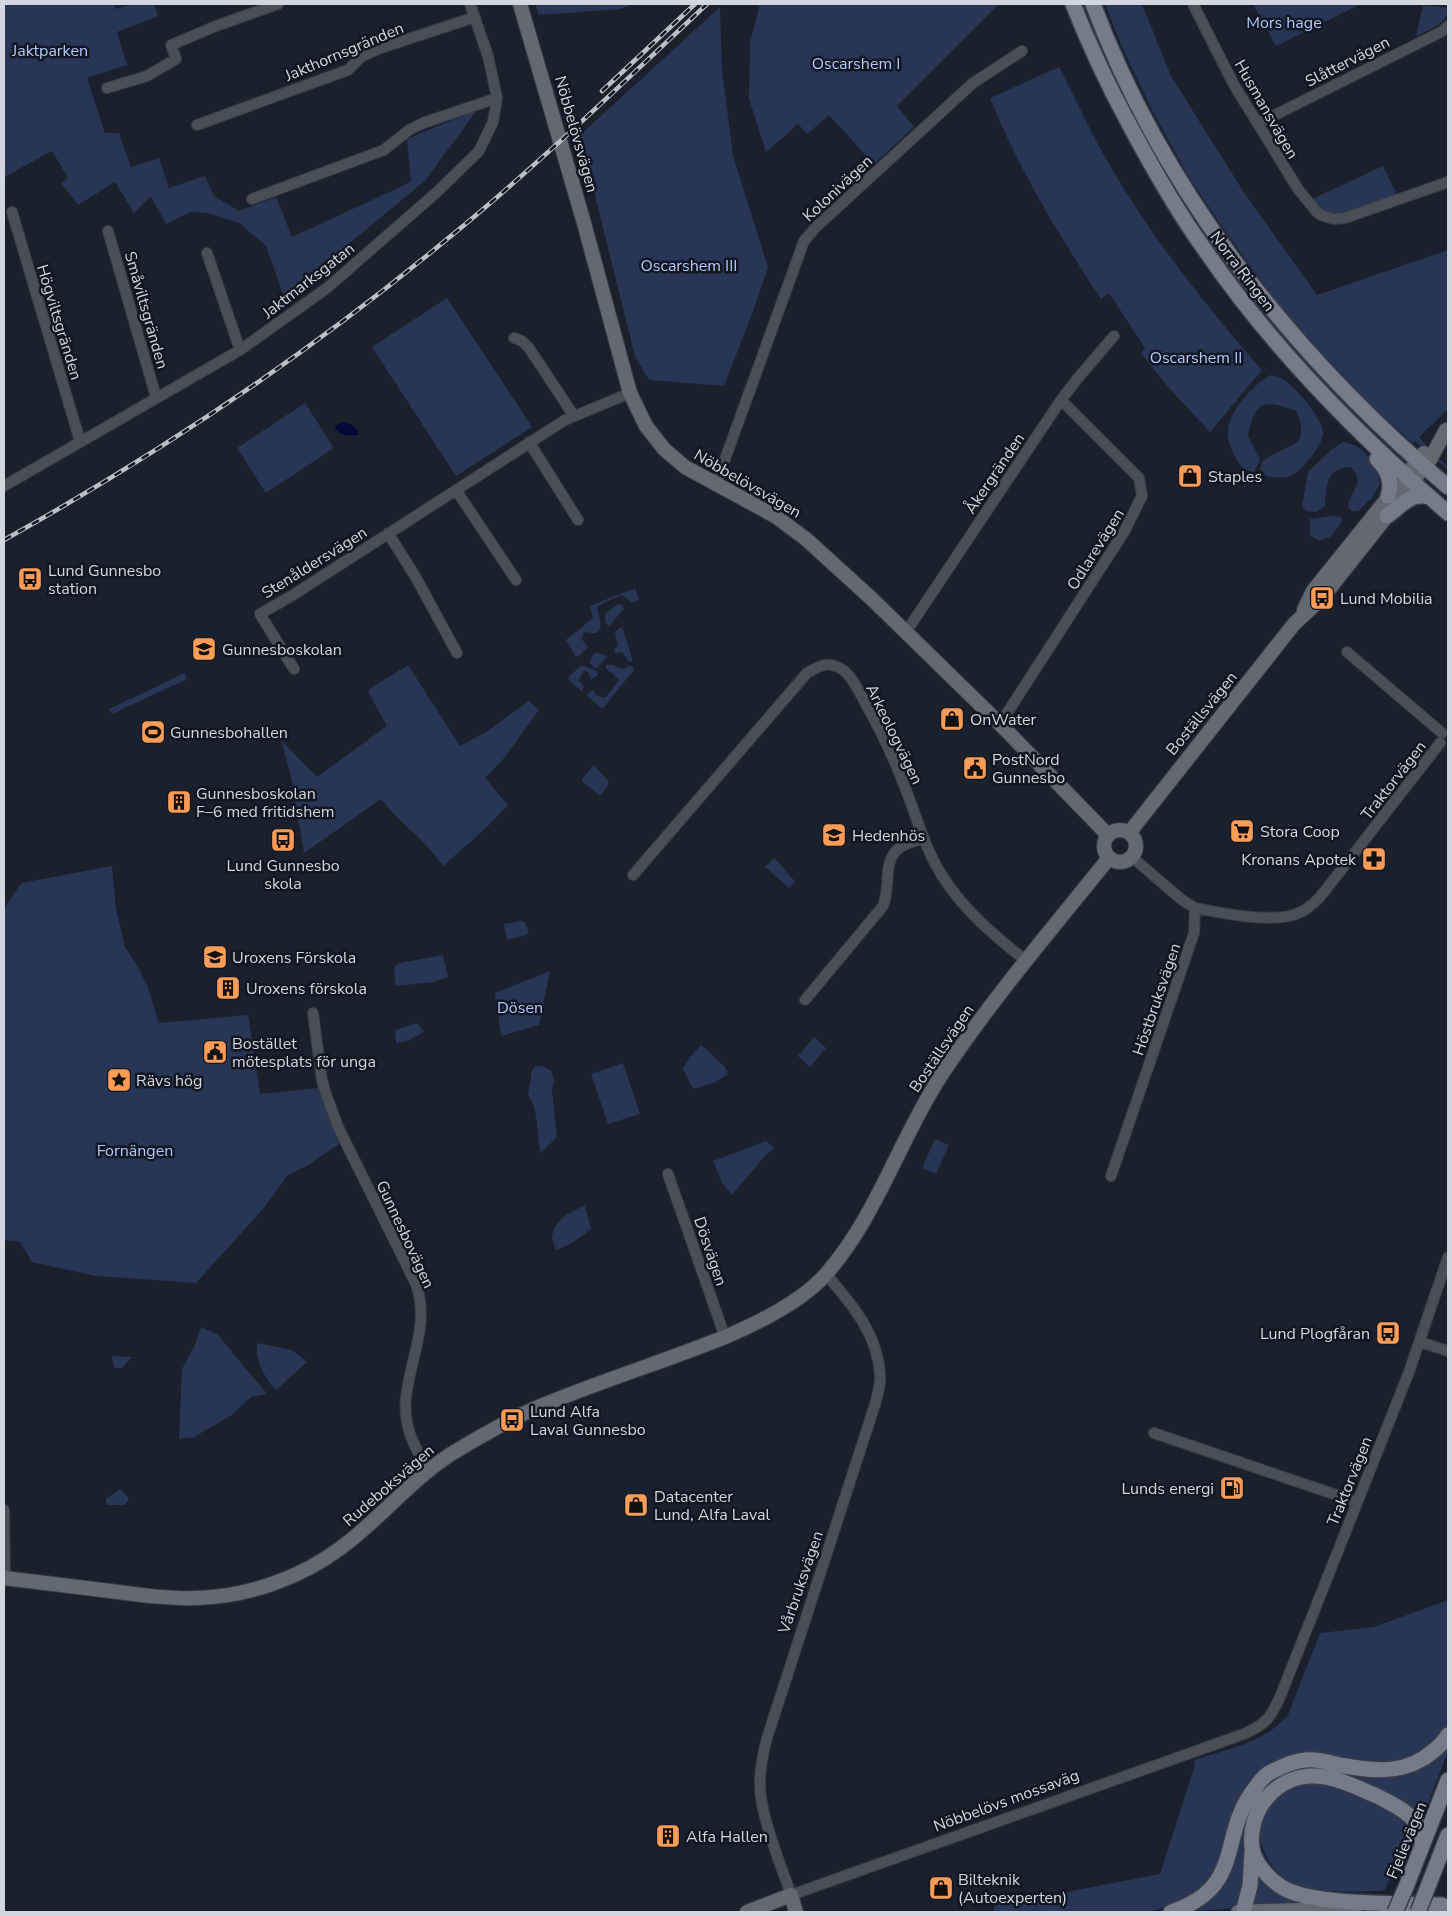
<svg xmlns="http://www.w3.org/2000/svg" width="1452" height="1916" font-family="'Nunito Sans',sans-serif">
<rect width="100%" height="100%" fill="#1a202c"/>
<path fill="#283655" d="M4 4H114L116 9 133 4H154L158 16 117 32 127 65 87 78 105 133H119L131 167 159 158 169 188 205 176 214 196 239 211 276 197 292 237 411 182 407 139 477 110 425 181 284 297 266 246 239 223 207 213 191 212 166 224 151 196 134 213 115 182 78 205 61 183 68 178 52 151 4 177Z
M535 4H632L621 9 539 15Z
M760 4H999L897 106 914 127 874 164 829 115 807 134 798 124 766 152 749 99 750 43Z
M1105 4H1142L1171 76 1243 191 1317 295 1448 250V409L1419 437 1433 453 1448 467V470L1415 441 1413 443 1368 403 1281 308 1223 228 1190 179 1153 112 1121 45Z
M1253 4H1361L1276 46Z
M1423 5 1448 8C1448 24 1429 29 1416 37Z
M720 7 722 71 733 156 768 267 752 314 724 386 649 380 635 356 580 135Z
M1059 67C1077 101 1092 136 1112 169 1155 242 1207 307 1262 370L1210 432 1169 388 1141 353 1145 348 1109 293 1101 299C1058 234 1019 170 990 98Z
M1383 166 1399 199 1333 219 1308 201Z
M447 298 532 427 456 476 372 347Z
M1271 375C1274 376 1279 377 1282 379 1295 385 1322 418 1323 432 1324 445 1301 472 1290 476 1282 479 1274 477 1267 476L1260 469 1262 461C1274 453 1287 449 1299 441 1303 429 1301 422 1296 411 1264 399 1255 401 1248 436L1260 459 1254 472C1245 471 1240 466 1236 459 1231 449 1227 440 1228 429 1230 409 1254 384 1271 375Z
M305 403 334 448 266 493 237 448Z
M1343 442C1364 445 1377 464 1380 484L1372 498 1358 511H1351L1348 507C1349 490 1367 485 1351 467 1326 468 1326 486 1325 506L1316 512 1307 511 1302 507 1308 472 1331 450Z
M1331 516 1341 517 1342 522 1330 537 1319 541 1310 535V519Z
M635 588 639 599 635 602H631L622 595 599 605 597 608C599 615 606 634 592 633 590 633 587 632 584 632 580 641 584 641 588 647L578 657 575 656 566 640 593 618 590 606Z
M618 604 623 605 624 609 609 626 605 622V614Z
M621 627 623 629 632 658V661L629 662 622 652 615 653 614 650 618 646 615 632Z
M597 653 608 656 597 668 594 667 589 663 593 654Z
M408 665 460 746 486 732 529 701 539 710 505 757 485 778 508 805 489 825 443 866C425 839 400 824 381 799L304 853 291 776 281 740 317 777 387 726 368 692 371 688Z
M582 665 596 671 598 675 591 680 588 672 584 671 578 680 584 686 582 692 569 680 568 677Z
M606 665H613L623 669 629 666 633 667 634 670 603 708H601L588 697 587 694 593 690 596 695 605 698 619 680 606 668Z
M185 673 187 679 112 714 109 709Z
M594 765 609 782 607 787 600 796 581 780Z
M774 858C782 865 787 874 795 881L789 888 765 867Z
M112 866 116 909 125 947 138 967 148 988 159 1023 248 1015 260 1094 318 1088 339 1144 305 1167 288 1175 263 1209 196 1283 96 1276 32 1262 20 1242 4 1240V909L21 883Z
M520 921 525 922 529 934 507 940 504 924Z
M443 955 448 977 434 982 396 986 394 973 395 966 400 963Z
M550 971 539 1025 501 1036 495 993Z
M417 1023 424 1032 409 1040 396 1044 395 1030Z
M814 1037 826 1048 810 1067 798 1056Z
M701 1045 724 1066 728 1074 716 1082 693 1089 683 1069 690 1057Z
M623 1063 640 1114 608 1124 591 1074Z
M536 1066H543L551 1071 554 1080 552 1091 557 1137 541 1153C536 1136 539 1107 528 1095L532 1070Z
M935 1139 949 1145 936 1174 922 1168Z
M766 1141 775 1148 766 1155 732 1195 722 1183 713 1161Z
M585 1206 591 1229 572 1243 556 1250C555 1246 552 1241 552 1238 553 1221 571 1210 585 1206Z
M201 1327 218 1335 267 1394 251 1397 232 1415 194 1437 179 1439 182 1369 195 1345Z
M257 1343 292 1350 307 1362 276 1390C264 1376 255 1362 257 1343Z
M112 1356 132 1357 122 1368H114Z
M120 1489 125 1493 129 1499 125 1505H106V1499Z
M1448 1600V1724L1438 1739 1418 1755 1401 1762 1375 1764 1325 1756 1260 1774 1244 1791 1235 1807 1225 1851 1209 1883 1182 1903 1147 1912H994V1906L1160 1874 1195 1765 1194 1760C1227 1749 1264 1743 1288 1715L1320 1633 1374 1627Z
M1448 1744V1751L1422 1819 1334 1776 1269 1787 1237 1908 1193 1911 1192 1910 1205 1901 1248 1808 1270 1780 1299 1767 1312 1766 1375 1776Z
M1317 1782C1336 1787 1416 1811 1413 1836 1410 1857 1392 1871 1385 1890L1381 1891C1355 1891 1313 1895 1290 1882 1269 1870 1254 1840 1261 1816 1264 1807 1272 1802 1279 1796 1282 1793 1286 1788 1291 1786 1298 1783 1309 1783 1317 1782Z
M1255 1869 1308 1904 1252 1907Z"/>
<path fill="#010939" d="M343 422 350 424 358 430V435C349 436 339 436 335 427L336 425Z"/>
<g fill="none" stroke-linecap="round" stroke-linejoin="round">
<defs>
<path id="street" d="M1193 4 1234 85 1298 189 1316 211 1321 215 1333 219 1345 218 1448 182
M107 88 147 76 176 59 171 45 216 26 278 4
M1259 123 1441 32 1448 26
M197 125 348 70 361 57 378 49 475 17
M252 199 384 150 409 130 423 123 497 98
M12 212 80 441
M108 231 156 397
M207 253 240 350
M514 338 522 341 529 348 574 416
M529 442 578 520
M716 484 804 241 815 228 973 83 1022 51
M4 486 240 350 327 288 437 192 479 151 493 122 497 98 488 56 470 4
M456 490 516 580
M388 533 415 576 457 653
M906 632 1061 400 1078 378 1114 336
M1347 652 1442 733
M294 669 260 614 293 595 565 420 630 393
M1000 724 1124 532 1142 496 1139 478 1061 400
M633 875 807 673C816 668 825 662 835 666 848 669 856 686 862 697 879 727 894 758 906 790 917 818 925 848 941 874 963 910 994 935 1026 961
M1195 908C1221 913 1277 925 1301 912 1310 907 1318 900 1324 892L1440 743
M805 1000 883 906C891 889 882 863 898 849 905 843 916 841 924 838
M313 1013 322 1081 327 1097 339 1129 416 1284C430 1325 410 1358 406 1398 403 1425 414 1448 429 1470
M668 1174 725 1337
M1111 1176 1194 933 1195 908 1182 900 1132 857
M826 1274C851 1303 878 1334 880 1375 881 1390 874 1406 870 1420L767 1738C763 1753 760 1768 760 1783 759 1813 781 1865 791 1895L1244 1734C1266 1724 1270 1719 1280 1697L1409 1372 1448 1257
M1420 1342 1448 1351
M1154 1433 1357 1502
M4 1510 5 1578"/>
<path id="secondary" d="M520 4 584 223 630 393 646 426 664 449 685 467 775 516 806 539 873 600 1000 724 1108 835
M1304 610 1313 591 1424 453
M1104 846a16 16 0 1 1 32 0a16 16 0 1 1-32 0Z
M1129 833 1294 624 1322 598 1387 516 1390 509 1431 458 1446 430
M4 1578C39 1582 75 1587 110 1591 139 1595 169 1599 198 1598 249 1596 301 1578 342 1547 384 1516 415 1474 461 1448 490 1431 521 1413 553 1401 610 1378 668 1360 725 1337 758 1323 803 1301 827 1273 877 1215 899 1141 940 1077 991 1000 1051 930 1109 858
M747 1912 791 1895 796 1912
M1238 1912 1355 1908"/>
<path id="primary" d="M1073 4C1089 45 1108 85 1129 124 1152 167 1176 210 1205 250 1272 348 1358 435 1448 513
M1093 4C1164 194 1295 357 1448 487
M1377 459C1387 469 1393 482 1388 496
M1387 516C1402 506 1409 492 1430 497
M1422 1846C1422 1841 1422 1835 1420 1831 1414 1813 1392 1804 1377 1796 1358 1788 1337 1777 1316 1776 1277 1774 1247 1810 1252 1848 1255 1865 1271 1881 1285 1889 1319 1906 1402 1903 1442 1905
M1406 1887 1448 1780
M1427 1889 1448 1835
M1171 1912C1247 1887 1217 1835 1256 1787 1260 1781 1266 1774 1273 1771 1283 1766 1294 1761 1305 1760 1316 1759 1328 1762 1339 1765 1368 1770 1397 1775 1424 1758 1433 1752 1443 1744 1448 1735
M1243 1912 1250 1886 1252 1852"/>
</defs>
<use href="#street" stroke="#373d48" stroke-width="12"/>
<use href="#secondary" stroke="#373d48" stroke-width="16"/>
<use href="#primary" stroke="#373d48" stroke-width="18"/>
<use href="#street" stroke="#4b4e54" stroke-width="10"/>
<use href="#secondary" stroke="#636871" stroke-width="14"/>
<use href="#primary" stroke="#757b88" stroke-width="15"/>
<defs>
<path id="rail" d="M602 91 695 4
M4 540C160 453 308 354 446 240 537 166 622 84 707 4"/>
</defs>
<use href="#rail" stroke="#bbbfc8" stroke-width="4.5"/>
<use href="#rail" stroke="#111722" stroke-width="2.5" stroke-dasharray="8" stroke-linecap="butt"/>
<defs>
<path id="primary-bridge" d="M1395 1912 1406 1887
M1418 1912 1427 1889"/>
</defs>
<use href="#primary-bridge" stroke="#373d48" stroke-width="18" stroke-linecap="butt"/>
<use href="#primary-bridge" stroke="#757b88" stroke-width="15"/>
</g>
<defs>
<symbol id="shop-square" viewBox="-11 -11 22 22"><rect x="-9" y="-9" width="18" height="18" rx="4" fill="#fd9c56" stroke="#111722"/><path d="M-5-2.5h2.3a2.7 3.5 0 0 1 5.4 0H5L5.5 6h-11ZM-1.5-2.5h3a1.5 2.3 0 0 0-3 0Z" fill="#111"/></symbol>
<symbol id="bus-square" viewBox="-11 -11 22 22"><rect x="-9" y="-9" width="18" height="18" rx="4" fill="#fd9c56" stroke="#111722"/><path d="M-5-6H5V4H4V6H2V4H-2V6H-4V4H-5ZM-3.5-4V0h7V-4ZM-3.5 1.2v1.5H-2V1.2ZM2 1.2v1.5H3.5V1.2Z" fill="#111"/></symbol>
<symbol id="school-square" viewBox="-11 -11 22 22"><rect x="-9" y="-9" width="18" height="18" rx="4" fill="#fd9c56" stroke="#111722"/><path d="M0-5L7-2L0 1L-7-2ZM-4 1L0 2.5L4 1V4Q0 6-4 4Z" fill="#111"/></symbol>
<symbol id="stadium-square" viewBox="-11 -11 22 22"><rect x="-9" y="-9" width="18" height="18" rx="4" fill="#fd9c56" stroke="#111722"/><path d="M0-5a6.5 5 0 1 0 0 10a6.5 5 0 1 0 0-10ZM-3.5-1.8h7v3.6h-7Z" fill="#111"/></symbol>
<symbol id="civic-square" viewBox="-11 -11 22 22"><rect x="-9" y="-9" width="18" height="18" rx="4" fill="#fd9c56" stroke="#111722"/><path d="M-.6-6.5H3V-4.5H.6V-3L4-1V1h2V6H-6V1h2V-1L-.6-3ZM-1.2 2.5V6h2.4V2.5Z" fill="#111"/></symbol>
<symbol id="building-square" viewBox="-11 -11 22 22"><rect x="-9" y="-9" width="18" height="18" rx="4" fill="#fd9c56" stroke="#111722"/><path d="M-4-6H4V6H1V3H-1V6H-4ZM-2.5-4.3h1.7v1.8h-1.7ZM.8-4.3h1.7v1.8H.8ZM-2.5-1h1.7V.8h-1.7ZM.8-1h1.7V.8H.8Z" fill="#111"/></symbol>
<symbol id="supermarket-square" viewBox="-11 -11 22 22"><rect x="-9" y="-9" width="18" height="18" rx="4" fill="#fd9c56" stroke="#111722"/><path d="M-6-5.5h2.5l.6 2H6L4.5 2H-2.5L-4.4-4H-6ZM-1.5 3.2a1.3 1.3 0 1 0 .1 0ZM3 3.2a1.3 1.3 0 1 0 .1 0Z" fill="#111"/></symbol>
<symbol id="pharmacy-square" viewBox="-11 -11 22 22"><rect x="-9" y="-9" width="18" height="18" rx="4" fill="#fd9c56" stroke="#111722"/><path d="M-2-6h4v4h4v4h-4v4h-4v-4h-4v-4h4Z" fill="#111"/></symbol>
<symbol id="sight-square" viewBox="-11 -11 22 22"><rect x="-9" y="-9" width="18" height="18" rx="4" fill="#fd9c56" stroke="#111722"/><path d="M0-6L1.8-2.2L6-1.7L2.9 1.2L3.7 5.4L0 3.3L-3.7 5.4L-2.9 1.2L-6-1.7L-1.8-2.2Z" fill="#111"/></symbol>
<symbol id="fuel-square" viewBox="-11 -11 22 22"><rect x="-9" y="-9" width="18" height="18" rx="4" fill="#fd9c56" stroke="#111722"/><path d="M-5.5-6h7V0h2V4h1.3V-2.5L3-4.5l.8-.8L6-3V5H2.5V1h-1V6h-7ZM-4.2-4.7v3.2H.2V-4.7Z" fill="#111"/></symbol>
</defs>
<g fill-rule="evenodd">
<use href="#shop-square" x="1176" y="462" width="28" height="28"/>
<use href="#bus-square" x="16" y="565" width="28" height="28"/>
<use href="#bus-square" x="1308" y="584" width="28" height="28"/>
<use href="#school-square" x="190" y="635" width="28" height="28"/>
<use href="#shop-square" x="938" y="705" width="28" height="28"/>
<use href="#stadium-square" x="139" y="718" width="28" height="28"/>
<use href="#civic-square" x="961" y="754" width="28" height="28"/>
<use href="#building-square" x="165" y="788" width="28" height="28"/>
<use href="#supermarket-square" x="1228" y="817" width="28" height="28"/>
<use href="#school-square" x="820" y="821" width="28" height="28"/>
<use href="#bus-square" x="269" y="826" width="28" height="28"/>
<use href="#pharmacy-square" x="1360" y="845" width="28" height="28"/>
<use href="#school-square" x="201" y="943" width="28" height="28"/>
<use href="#building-square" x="214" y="974" width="28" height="28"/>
<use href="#civic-square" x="201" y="1038" width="28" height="28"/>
<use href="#sight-square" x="105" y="1066" width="28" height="28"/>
<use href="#bus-square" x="1374" y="1319" width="28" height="28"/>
<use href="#bus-square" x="498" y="1406" width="28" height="28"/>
<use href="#fuel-square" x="1218" y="1474" width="28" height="28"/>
<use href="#shop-square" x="622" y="1491" width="28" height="28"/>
<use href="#building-square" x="654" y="1822" width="28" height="28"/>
<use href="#shop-square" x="927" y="1874" width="28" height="28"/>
</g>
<g text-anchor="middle" stroke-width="5" stroke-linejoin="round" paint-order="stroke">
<g font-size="16" fill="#b1c8f9" stroke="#111722">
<text x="1284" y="28">Mors hage</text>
<text x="50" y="56">Jaktparken</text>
<text x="856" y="69">Oscarshem I</text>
<text x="689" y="271">Oscarshem III</text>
<text x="1196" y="363">Oscarshem II</text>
<text x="520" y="1013">Dösen</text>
<text x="135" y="1156">Fornängen</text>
</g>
<g font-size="16" fill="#d2d6de" stroke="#111722">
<text transform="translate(344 51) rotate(-23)" y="6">Jakthornsgränden</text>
<text transform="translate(1347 61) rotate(-27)" y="6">Slåttervägen</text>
<text transform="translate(1267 109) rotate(60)" y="6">Husmansvägen</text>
<text transform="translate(577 134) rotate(74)" y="6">Nöbbelövsvägen</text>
<text transform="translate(837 188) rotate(-43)" y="6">Kolonivägen</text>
<text transform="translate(1243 271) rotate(53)" y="6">Norra Ringen</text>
<text transform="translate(308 280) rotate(-38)" y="6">Jaktmarksgatan</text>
<text transform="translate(147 310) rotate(74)" y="6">Småviltsgränden</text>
<text transform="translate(60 322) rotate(73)" y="6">Högviltsgränden</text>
<text transform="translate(994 473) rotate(-56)" y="6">Åkergränden</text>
<text transform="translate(748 483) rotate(30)" y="6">Nöbbelövsvägen</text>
<text transform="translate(1095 549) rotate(-58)" y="6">Odlarevägen</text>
<text transform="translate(314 562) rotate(-32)" y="6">Stenåldersvägen</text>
<text transform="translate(1201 713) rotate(-51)" y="6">Boställsvägen</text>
<text transform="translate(895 734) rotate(64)" y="6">Arkeologvägen</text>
<text transform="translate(1393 780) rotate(-52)" y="6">Traktorvägen</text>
<text transform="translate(1156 999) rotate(-71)" y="6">Höstbruksvägen</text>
<text transform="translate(941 1048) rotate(-56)" y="6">Boställsvägen</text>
<text transform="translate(406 1234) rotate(65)" y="6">Gunnesbovägen</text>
<text transform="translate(711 1251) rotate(71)" y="6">Dösvägen</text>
<text transform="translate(1349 1481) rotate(-68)" y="6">Traktorvägen</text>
<text transform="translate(388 1485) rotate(-41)" y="6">Rudeboksvägen</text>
<text transform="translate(800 1582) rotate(-71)" y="6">Vårbruksvägen</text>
<text transform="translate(1006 1800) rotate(-20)" y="6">Nöbbelövs mossaväg</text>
<text transform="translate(1406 1840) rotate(-68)" y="6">Fjelievägen</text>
</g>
<g font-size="16" fill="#d2d6de" stroke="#111722" text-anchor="start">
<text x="1208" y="482">Staples</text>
<text x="48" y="576">Lund Gunnesbo<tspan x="48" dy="18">station</tspan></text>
<text x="1340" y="604">Lund Mobilia</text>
<text x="222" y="655">Gunnesboskolan</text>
<text x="970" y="725">OnWater</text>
<text x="170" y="738">Gunnesbohallen</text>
<text x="992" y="765">PostNord<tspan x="992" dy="18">Gunnesbo</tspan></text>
<text x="196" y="799">Gunnesboskolan<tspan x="196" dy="18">F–6 med fritidshem</tspan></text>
<text x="1260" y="837">Stora Coop</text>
<text x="852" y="841">Hedenhös</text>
<text x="1356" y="865" text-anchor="end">Kronans Apotek</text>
<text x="283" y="871" text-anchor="middle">Lund Gunnesbo<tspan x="283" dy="18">skola</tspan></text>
<text x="232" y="963">Uroxens Förskola</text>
<text x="246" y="994">Uroxens förskola</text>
<text x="232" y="1049">Bostället<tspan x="232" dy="18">mötesplats för unga</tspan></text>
<text x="136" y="1086">Rävs hög</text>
<text x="1370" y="1339" text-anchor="end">Lund Plogfåran</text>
<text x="530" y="1417">Lund Alfa<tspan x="530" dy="18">Laval Gunnesbo</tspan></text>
<text x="1214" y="1494" text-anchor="end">Lunds energi</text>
<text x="654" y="1502">Datacenter<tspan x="654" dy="18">Lund, Alfa Laval</tspan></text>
<text x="686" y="1842">Alfa Hallen</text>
<text x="958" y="1885">Bilteknik<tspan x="958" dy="18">(Autoexperten)</tspan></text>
</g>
</g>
<rect width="1452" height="1916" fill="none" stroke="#d2d6de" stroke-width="10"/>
</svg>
